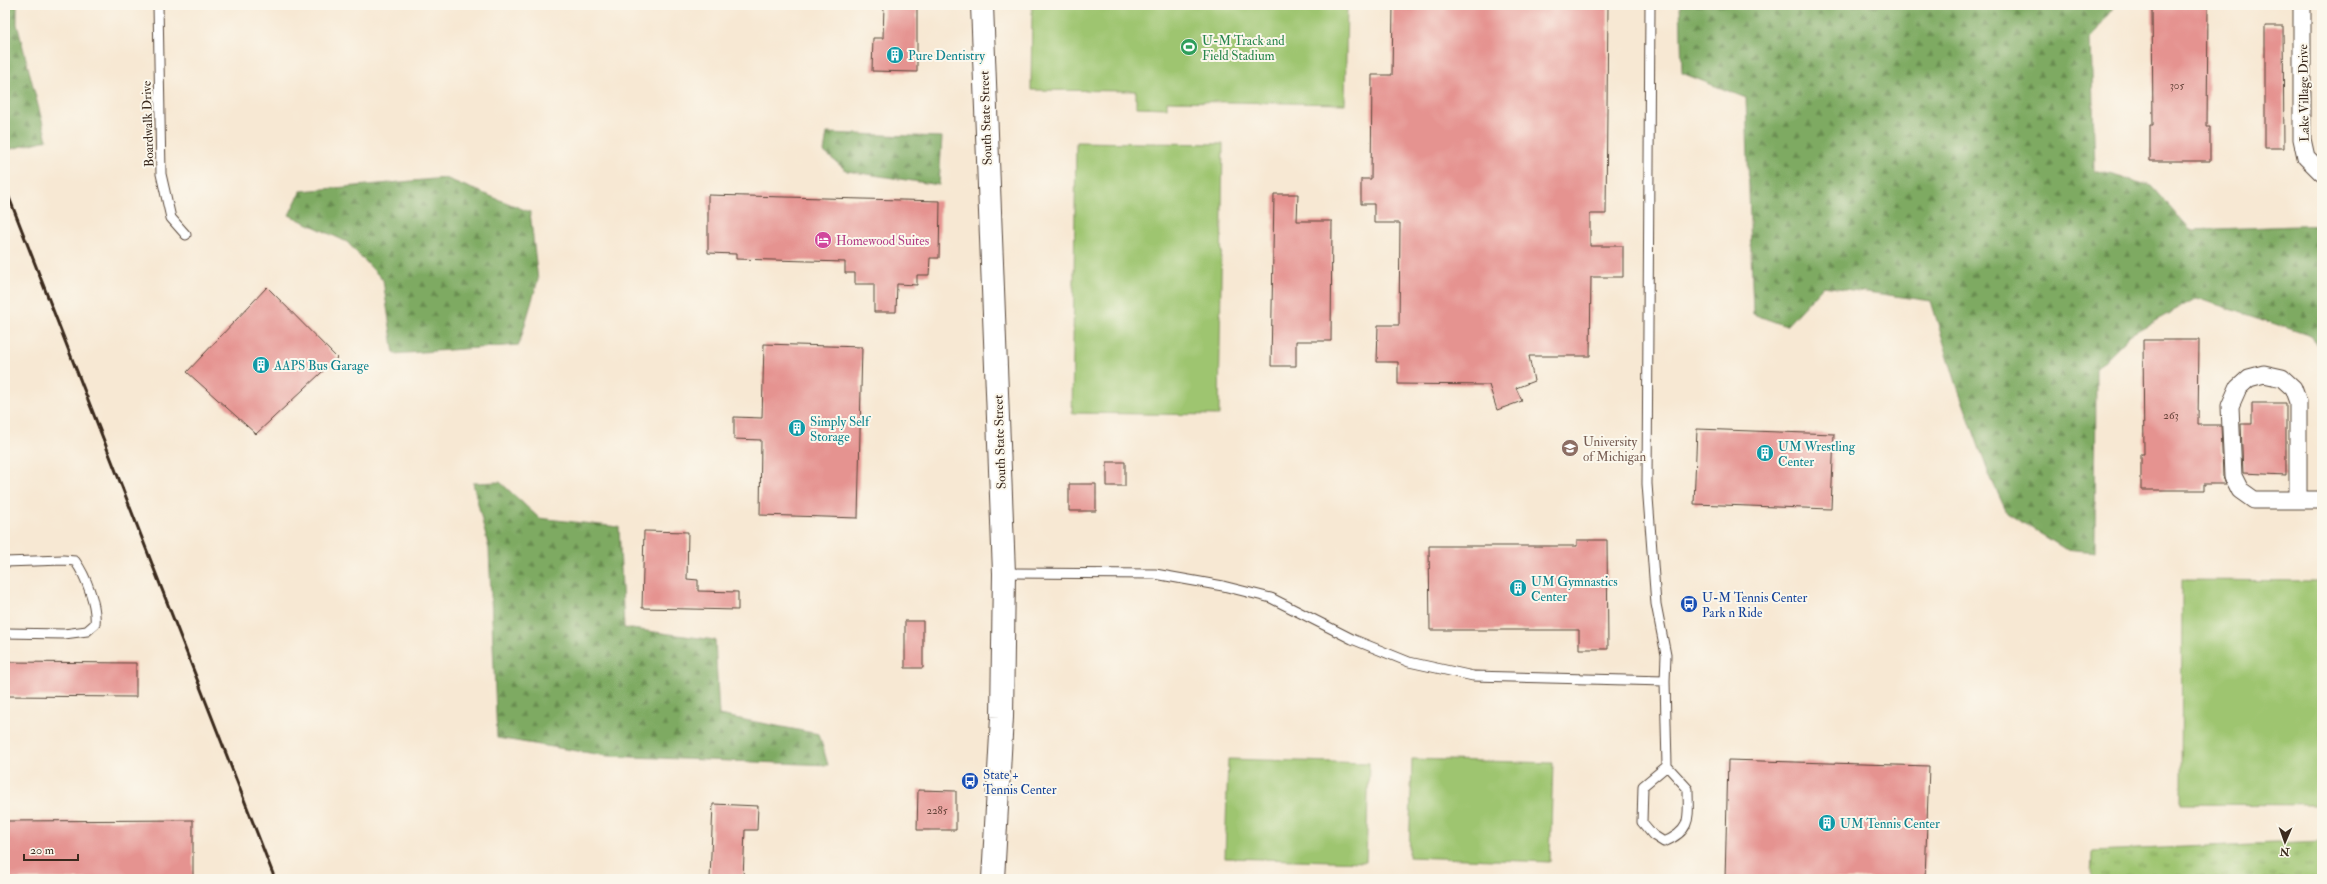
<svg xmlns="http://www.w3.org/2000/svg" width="2327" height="884" font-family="'IM FELL Double Pica',serif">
<defs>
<pattern id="grass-tufts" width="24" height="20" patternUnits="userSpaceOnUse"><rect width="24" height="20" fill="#9ec570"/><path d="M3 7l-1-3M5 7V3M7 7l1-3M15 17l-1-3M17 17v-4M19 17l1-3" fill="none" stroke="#82a05b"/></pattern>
<pattern id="forest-firs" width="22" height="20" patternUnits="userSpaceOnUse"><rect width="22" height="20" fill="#7eaa62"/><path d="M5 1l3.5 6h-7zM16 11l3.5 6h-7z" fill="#688b50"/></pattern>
</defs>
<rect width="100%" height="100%" fill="#fbf7ec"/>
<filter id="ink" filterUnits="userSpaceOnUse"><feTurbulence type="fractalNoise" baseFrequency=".025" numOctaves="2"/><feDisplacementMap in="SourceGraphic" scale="8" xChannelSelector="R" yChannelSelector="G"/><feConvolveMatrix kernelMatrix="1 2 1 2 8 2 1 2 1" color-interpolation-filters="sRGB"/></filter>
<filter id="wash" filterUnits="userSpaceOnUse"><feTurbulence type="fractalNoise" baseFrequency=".012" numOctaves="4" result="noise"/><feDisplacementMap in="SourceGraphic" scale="16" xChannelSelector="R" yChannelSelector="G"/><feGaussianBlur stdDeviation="0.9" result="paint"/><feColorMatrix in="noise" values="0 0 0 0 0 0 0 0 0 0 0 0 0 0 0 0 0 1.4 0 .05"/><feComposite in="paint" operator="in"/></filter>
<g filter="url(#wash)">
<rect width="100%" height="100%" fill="#f7e8d3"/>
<path fill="url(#grass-tufts)" stroke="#6c7847" d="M2322 841V879H2092L2093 851Z"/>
<path fill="url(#forest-firs)" stroke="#5c6a40" d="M5 5H17V24L47 140 7 150Z
M1680 5H2115L2091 38 2095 170 2151 186 2190 230 2322 225V350L2311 336 2197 298 2131 334 2096 369 2095 552 2065 549 2007 513 1988 472 1956 383 1931 301 1823 286 1786 326 1753 314 1746 98 1682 73Z
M827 133 942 137 939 185 847 171 824 152Z
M445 178 530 212 538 280 519 345 394 354 383 280 347 242 289 215 301 191Z
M500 482 539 518 619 527 624 628 715 640 719 715 819 734 828 765 608 756 497 738 489 549 473 483Z"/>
<path fill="#9ec570" stroke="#6c7847" d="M1032 5H1347L1345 104 1167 101V108L1136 107V91L1031 90Z
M1076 142 1223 144 1219 415 1072 413Z
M2182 580 2322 581V805L2181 804Z
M1228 759 1369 763 1366 862 1225 858Z
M1412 759 1553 763 1550 862 1409 857Z"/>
<g id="blocks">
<path fill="#e59390" d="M884 5H917V72L872 71 873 38H883Z
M1393 5H1608L1606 214H1590V246H1623V277H1591L1590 356H1529L1534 381 1516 388 1522 401 1497 410 1489 385 1398 384V362H1377L1378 325H1399L1400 223H1374V204H1361V179H1371L1372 75H1392Z
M2152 6H2208L2207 126H2210V161H2150V125H2153Z
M2265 26H2283L2284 148H2265Z
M1274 194H1298L1297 221H1332L1331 341H1296V366H1271Z
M708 195 940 201 939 258H930L929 275H917V285L897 284 896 312H874V284H855V273H845V262L736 259V254L708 253Z
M267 287 337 358 256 434 187 372Z
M2143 340H2199L2198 425H2221L2223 476 2226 484H2204V490H2141V454H2144Z
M764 344 862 347 858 518 760 515 761 440 734 439V417L762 418Z
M2252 403H2286V475L2243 473 2241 424H2252Z
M1697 429 1834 434 1831 509 1694 504Z
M1107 462H1125V486H1107Z
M1069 484H1096V511H1069Z
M644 531 688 532 687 579 698 580V591L738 592V610L642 608Z
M1577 540H1607L1608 649H1579V630H1430L1429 546H1577Z
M905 621H923V668H905Z
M5 662 136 663V697L5 696Z
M1728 760 1929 766 1925 879H1725Z
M918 790 956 791V830H917Z
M713 804 758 806 757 830H745L743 879H710Z
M193 820V879H5V821Z"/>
</g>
</g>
<g filter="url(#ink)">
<use href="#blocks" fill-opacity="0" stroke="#574639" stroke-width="1"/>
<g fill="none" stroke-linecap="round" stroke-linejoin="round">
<defs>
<path id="lane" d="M158 5 161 174 171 218 186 235
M5 562 63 560 75 561C86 576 97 605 95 624L87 631 64 634 5 633
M1004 573 1155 574 1223 586 1271 598 1352 639 1409 662 1473 676 1665 681 1666 655 1656 604 1647 484 1650 5
M1665 681 1667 766 1643 786 1642 822 1653 835 1664 842C1693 830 1688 817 1688 789L1667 766"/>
<path id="street" d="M2302 5V139L2306 157 2322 173
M2298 500V402L2293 388 2282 378 2264 374 2249 378 2238 388 2230 406 2233 476 2240 490 2254 500H2322"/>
<path id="secondary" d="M982 5 1004 573 1002 717 993 879"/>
</defs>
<use href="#lane" stroke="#574639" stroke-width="11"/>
<use href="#street" stroke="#574639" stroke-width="19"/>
<use href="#secondary" stroke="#574639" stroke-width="24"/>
<use href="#lane" stroke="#fff" stroke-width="9"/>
<use href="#street" stroke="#fff" stroke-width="17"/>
<use href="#secondary" stroke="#fff" stroke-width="22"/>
<path stroke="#3b2a1e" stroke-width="3" d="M5 187 275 879"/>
</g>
</g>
<defs>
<symbol id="stadium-disc" viewBox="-11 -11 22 22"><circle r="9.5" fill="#2e9e5b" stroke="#fbf7ec"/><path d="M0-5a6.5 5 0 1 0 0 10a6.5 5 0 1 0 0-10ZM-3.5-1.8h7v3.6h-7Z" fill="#fff"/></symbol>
<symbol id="building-disc" viewBox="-11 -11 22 22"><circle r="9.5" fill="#0f9aa8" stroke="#fbf7ec"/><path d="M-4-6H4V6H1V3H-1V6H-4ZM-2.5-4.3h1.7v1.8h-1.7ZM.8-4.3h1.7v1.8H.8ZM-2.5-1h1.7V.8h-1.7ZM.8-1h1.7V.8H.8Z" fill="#fff"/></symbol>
<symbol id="hotel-disc" viewBox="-11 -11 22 22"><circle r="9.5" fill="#d1479c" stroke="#fbf7ec"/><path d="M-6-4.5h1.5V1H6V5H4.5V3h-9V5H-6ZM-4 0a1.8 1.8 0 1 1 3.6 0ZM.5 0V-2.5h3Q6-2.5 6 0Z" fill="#fff"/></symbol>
<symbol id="university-disc" viewBox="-11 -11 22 22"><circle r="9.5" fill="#8d6e63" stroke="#fbf7ec"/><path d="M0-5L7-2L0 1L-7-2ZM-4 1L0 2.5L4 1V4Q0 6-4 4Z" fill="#fff"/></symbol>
<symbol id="bus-disc" viewBox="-11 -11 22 22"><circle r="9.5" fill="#1a4fb4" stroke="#fbf7ec"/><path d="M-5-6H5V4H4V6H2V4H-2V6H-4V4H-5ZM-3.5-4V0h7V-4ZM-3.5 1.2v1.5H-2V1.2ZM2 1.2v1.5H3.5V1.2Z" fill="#fff"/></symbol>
</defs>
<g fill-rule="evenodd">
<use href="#stadium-disc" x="1179" y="37" width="20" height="20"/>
<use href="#building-disc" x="885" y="45" width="20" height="20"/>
<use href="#hotel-disc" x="813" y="230" width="20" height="20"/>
<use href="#building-disc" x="251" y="355" width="20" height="20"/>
<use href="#building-disc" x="787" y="418" width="20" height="20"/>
<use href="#university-disc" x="1560" y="438" width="20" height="20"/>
<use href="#building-disc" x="1755" y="443" width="20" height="20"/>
<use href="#building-disc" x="1508" y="578" width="20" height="20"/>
<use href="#bus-disc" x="1679" y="594" width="20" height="20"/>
<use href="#bus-disc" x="960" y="771" width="20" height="20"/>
<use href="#building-disc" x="1817" y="813" width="20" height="20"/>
</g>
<g text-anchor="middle" stroke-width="4" stroke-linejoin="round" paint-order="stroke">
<g font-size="11" fill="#66443a">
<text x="2177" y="89">305</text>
<text x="2171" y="419">263</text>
<text x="937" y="814">2285</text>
</g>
<g font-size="13" fill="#27864d" stroke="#fbf7ec" text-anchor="start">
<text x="1202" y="45">U-M Track and<tspan x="1202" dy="15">Field Stadium</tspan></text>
</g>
<g font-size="13" fill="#0d838f" stroke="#fbf7ec" text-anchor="start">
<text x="908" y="60">Pure Dentistry</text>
<text x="274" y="370">AAPS Bus Garage</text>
<text x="810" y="426">Simply Self<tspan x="810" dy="15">Storage</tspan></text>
<text x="1778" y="451">UM Wrestling<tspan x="1778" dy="15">Center</tspan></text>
<text x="1531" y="586">UM Gymnastics<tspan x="1531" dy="15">Center</tspan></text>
<text x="1840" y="828">UM Tennis Center</text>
</g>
<g font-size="13" fill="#3b2a1e" stroke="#fbf7ec">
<text transform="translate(2303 93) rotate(-91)" y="5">Lake Village Drive</text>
<text transform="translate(985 118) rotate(-92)" y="5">South State Street</text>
<text transform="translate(147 124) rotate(-92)" y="5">Boardwalk Drive</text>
<text transform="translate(999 442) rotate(-92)" y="5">South State Street</text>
</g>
<g font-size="13" fill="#b23c85" stroke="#fbf7ec" text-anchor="start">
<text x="836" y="245">Homewood Suites</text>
</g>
<g font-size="13" fill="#785e54" stroke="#fbf7ec" text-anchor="start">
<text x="1583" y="446">University<tspan x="1583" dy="15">of Michigan</tspan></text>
</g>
<g font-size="13" fill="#164399" stroke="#fbf7ec" text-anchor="start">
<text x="1702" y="602">U-M Tennis Center<tspan x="1702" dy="15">Park n Ride</tspan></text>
<text x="983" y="779">State +<tspan x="983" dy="15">Tennis Center</tspan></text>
</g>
</g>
<rect width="2327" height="884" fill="none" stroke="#fbf7ec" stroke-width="20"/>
<g transform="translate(2285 842) rotate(182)" stroke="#fbf7ec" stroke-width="3" paint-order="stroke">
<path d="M0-3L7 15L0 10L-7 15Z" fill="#3b2a1e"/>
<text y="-6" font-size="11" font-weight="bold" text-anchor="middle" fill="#3b2a1e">N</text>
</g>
<path d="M24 854v6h54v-6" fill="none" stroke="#3b2a1e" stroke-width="2"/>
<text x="30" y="854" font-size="12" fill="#3b2a1e" stroke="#fbf7ec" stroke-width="3" paint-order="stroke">20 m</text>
</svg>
